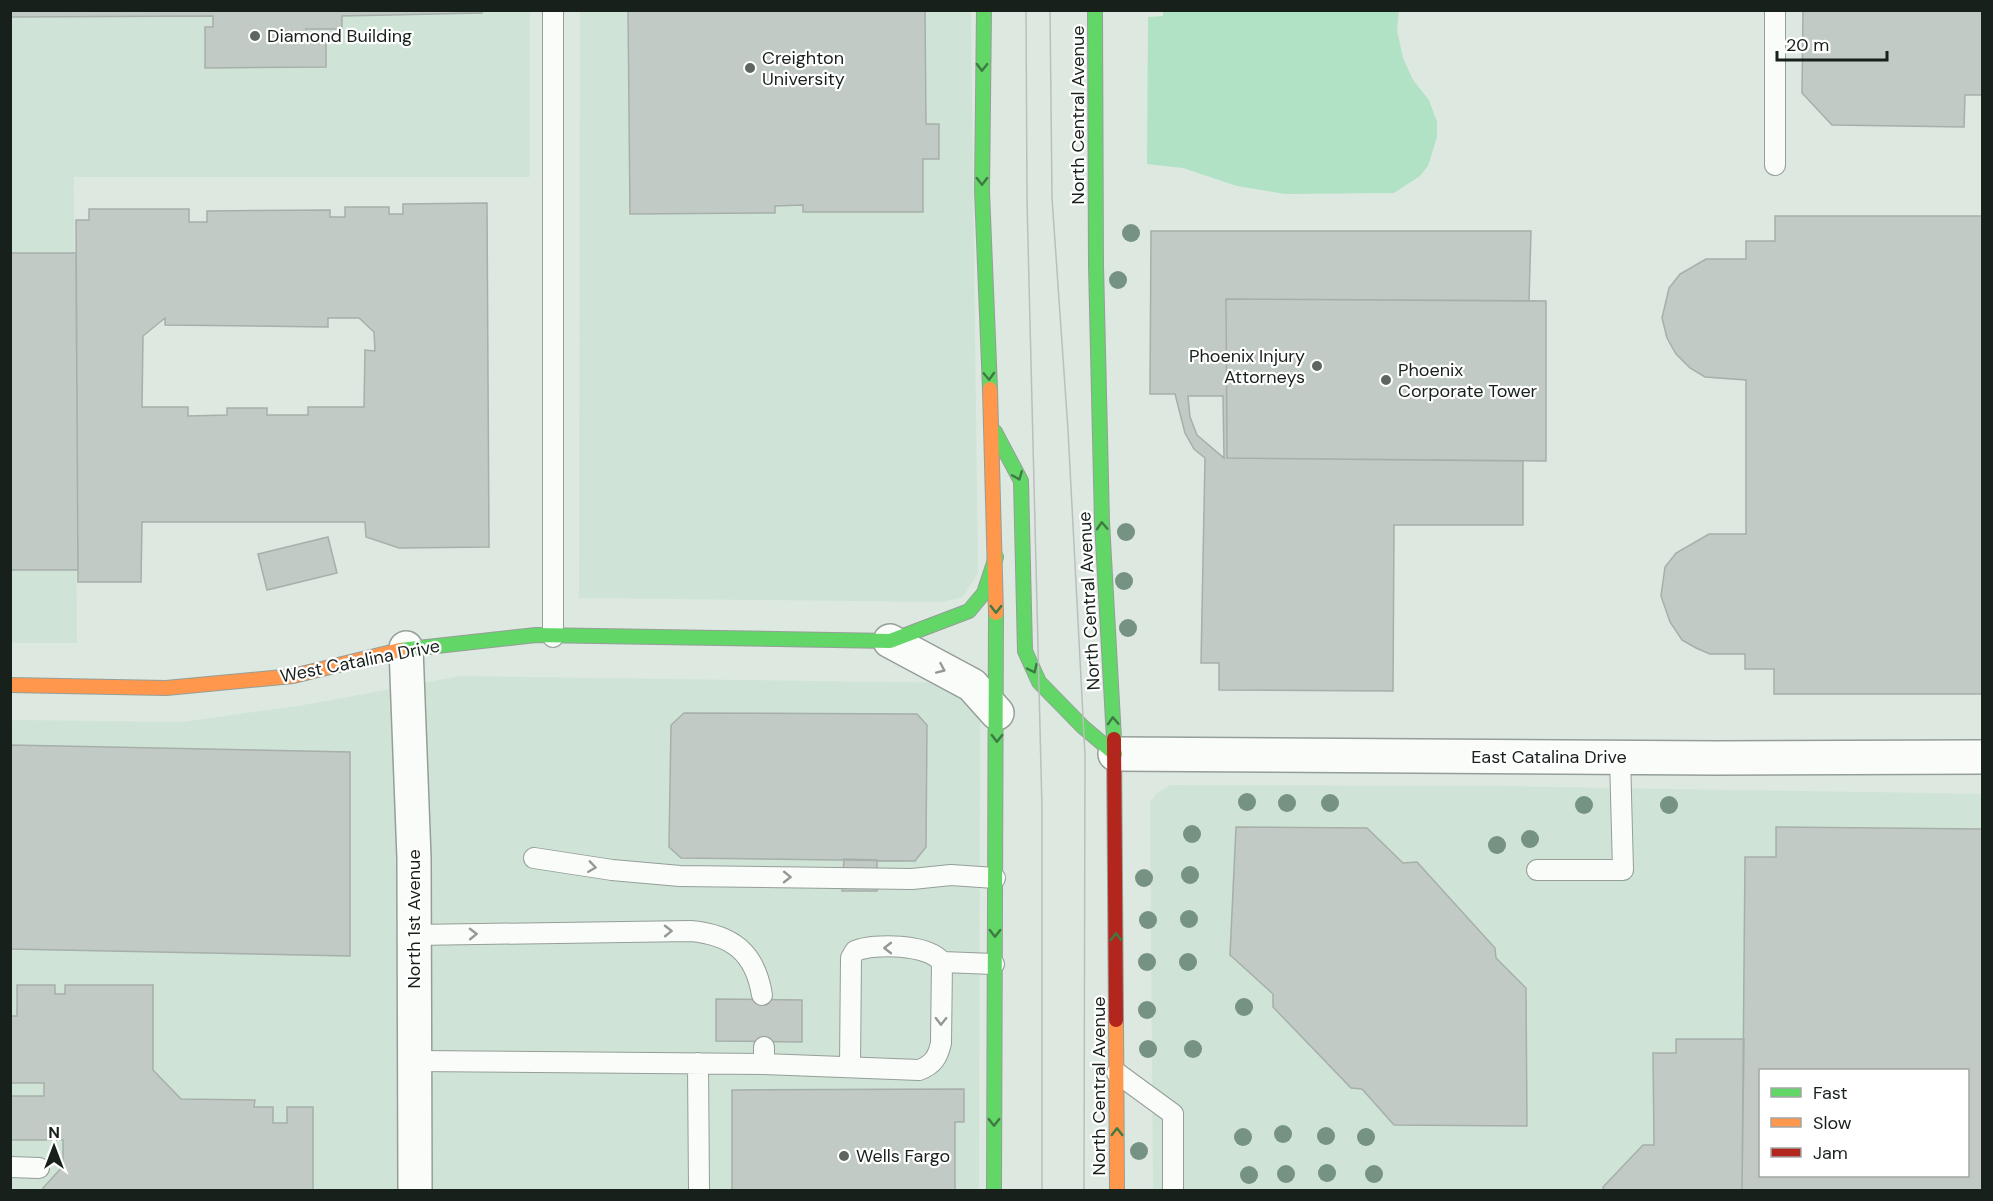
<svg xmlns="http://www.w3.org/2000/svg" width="1993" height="1201" font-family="'DM Sans',sans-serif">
<rect width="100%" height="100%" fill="#dde8e1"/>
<path fill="#cfe4d7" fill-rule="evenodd" d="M10 11H530V177H74L77 643H11Z
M580 11H971L978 573 963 597 941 602 579 598Z
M461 676 955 683 980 710 979 1190H11V720L182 722 304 705Z
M1170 785 1501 786 1982 794V1190H1153L1150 802 1157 793ZM1760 1070H1968V1176H1760Z"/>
<path fill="#b2e2c6" d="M1163 11H1399L1397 30 1403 58 1413 80 1429 100 1437 122V137L1428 166 1420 176 1394 193 1285 194 1237 186 1183 168 1147 164 1148 17 1163 16Z"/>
<path fill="#c1cac4" stroke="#a7afaa" stroke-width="1.5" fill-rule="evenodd" d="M10 10H482V13L342 16V29H306V43H326V67L205 68V27H213V16L10 17Z
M628 10H925L926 124H939V159H923V212H803V205L775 206V213L630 214Z
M1803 10H1982V95H1965L1964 127 1832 125 1802 93Z
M487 203 489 547 399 548 366 537 365 522H142L141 582H78L76 220H89V209H189V222H207V211L330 210V217H345V207H389V214H403V204ZM165 318V325L328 327V318H359L374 332 375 351 365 350 364 407H308V415H267V408H227V415L188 416V407H142L143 336Z
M1775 216H1982V694H1774V669H1745V654H1710L1696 648 1682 640 1670 622 1661 596 1665 567 1676 553 1709 534H1746V380L1705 377 1690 368 1676 354 1667 338 1662 318 1669 288 1680 274 1706 259H1746V241H1775Z
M1151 231H1531L1529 301 1226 299 1227 458 1523 461V525H1394L1393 691 1219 690V663H1201L1205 458 1194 449 1185 433 1175 394H1150ZM1188 396H1223L1224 458 1197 435 1190 417Z
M10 253H76L78 570H10Z
M1226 299 1546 301V461L1227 458Z
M328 537 337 573 267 590 258 554Z
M684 713 917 714 927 725 926 847 915 861 681 858 669 847 671 725Z
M10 745 350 752V956L10 949Z
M1236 827 1367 828 1403 863 1417 862 1495 948 1496 958 1526 988 1527 1126 1394 1125 1362 1089 1351 1088 1273 1007V994L1230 955Z
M1776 827 1982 829V1190H1742L1745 857H1776ZM1760 1070H1968V1176H1760Z
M844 859 877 860V891H842Z
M17 985H55V994H65V985H153V1070L181 1099 255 1100 254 1107H273V1123H287V1107H313V1190H44L43 1188 63 1166V1140H10V1096H44V1083H10V1016H17Z
M716 999 802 1000V1042L716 1041Z
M1676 1039H1744L1742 1190H1603V1187L1643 1145H1654L1653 1053H1676Z
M964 1089V1122H955V1190H732V1090Z"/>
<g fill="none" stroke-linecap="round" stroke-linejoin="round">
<defs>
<path id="lane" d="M553 10V637
M1775 165V10
M534 858 612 870 680 876 912 879 951 875 995 878
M1537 870H1623L1620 757
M414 935 691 931C732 935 755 952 762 995
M942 962 994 964
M415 1061 764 1064V1047
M698 1063 699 1190
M764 1064 919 1070C933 1065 938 1057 941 1043L942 962C928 944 875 943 855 951L851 958 850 1067
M1117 1073 1173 1114V1190
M10 1167 39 1168"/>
<path id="street" d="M890 641 972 685 997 713
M406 648 414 858 415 1190
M1115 754 1717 758 1982 757"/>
<path id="fast" d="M984 10 982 191 990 389
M1095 10 1096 265 1102 522 1114 739
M995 432 1021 481 1025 651 1039 682 1083 727 1115 754
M400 650 536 635 890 641 969 611 984 593 996 557
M994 1190 996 613"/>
<path id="slow" d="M990 389 996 613
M10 685 166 688 293 676 400 650
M1116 1020 1117 1190"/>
<path id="jam" d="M1114 739 1116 1020"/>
</defs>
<use href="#lane" stroke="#959e98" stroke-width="22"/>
<use href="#street" stroke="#959e98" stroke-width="36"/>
<use href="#fast" stroke="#959e98" stroke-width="16"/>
<use href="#slow" stroke="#959e98" stroke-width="16"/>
<use href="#jam" stroke="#959e98" stroke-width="16"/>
<use href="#lane" stroke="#fafcfa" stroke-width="20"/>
<use href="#street" stroke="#fafcfa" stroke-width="33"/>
<use href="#fast" stroke="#63d668" stroke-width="14"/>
<use href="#slow" stroke="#ff974d" stroke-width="14"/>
<use href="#jam" stroke="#b3261e" stroke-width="14"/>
<path stroke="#bbbebc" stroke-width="1.5" d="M1026 10 1027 200 1042 809V1190
M1050 10 1052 198 1068 430 1085 755 1084 1190"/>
</g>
<g fill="#769282">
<circle cx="1131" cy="233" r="9"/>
<circle cx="1118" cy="280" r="9"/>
<circle cx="1126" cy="532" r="9"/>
<circle cx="1124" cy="581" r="9"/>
<circle cx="1128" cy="628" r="9"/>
<circle cx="1247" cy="802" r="9"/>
<circle cx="1287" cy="803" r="9"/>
<circle cx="1330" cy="803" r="9"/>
<circle cx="1584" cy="805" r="9"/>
<circle cx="1669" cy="805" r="9"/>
<circle cx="1192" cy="834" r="9"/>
<circle cx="1530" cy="839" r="9"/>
<circle cx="1497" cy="845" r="9"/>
<circle cx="1190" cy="875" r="9"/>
<circle cx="1144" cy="878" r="9"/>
<circle cx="1189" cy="919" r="9"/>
<circle cx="1148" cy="920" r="9"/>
<circle cx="1147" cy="962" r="9"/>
<circle cx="1188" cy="962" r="9"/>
<circle cx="1244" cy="1007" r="9"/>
<circle cx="1147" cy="1010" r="9"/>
<circle cx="1148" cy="1049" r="9"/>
<circle cx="1193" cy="1049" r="9"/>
<circle cx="1283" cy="1134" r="9"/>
<circle cx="1326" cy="1136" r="9"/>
<circle cx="1243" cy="1137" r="9"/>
<circle cx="1366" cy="1137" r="9"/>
<circle cx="1139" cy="1151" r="9"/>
<circle cx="1327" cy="1173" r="9"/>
<circle cx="1286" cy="1174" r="9"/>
<circle cx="1374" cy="1174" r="9"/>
<circle cx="1249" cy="1175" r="9"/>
</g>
<defs><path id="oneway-chevron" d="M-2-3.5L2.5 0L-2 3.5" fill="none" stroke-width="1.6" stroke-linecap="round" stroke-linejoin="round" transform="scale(1.5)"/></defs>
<g stroke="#3e7b42">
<use href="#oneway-chevron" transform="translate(982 67) rotate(91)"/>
<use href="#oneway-chevron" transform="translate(982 181) rotate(89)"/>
<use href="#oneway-chevron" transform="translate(989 376) rotate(88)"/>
<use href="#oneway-chevron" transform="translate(1018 476) rotate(68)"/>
<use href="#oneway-chevron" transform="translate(1102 526) rotate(-93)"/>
<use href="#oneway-chevron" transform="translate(996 609) rotate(90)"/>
<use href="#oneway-chevron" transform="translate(1033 669) rotate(65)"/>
<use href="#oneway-chevron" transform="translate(1113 721) rotate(-93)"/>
<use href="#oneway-chevron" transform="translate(997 738) rotate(91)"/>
<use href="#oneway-chevron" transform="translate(995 933) rotate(90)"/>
<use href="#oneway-chevron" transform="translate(1116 937) rotate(-90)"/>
<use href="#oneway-chevron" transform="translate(994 1122) rotate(90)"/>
<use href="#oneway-chevron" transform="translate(1117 1132) rotate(-90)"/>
</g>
<g stroke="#949996">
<use href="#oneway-chevron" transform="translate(941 669) rotate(24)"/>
<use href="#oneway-chevron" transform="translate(592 867) rotate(8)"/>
<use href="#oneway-chevron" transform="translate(787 877) rotate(1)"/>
<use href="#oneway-chevron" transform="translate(668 931) rotate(-1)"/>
<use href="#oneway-chevron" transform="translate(473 934) rotate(-1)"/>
<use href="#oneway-chevron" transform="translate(888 948) rotate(180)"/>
<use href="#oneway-chevron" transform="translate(941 1021) rotate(91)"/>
</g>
<g fill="#5d6660" stroke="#fff" stroke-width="2">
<circle cx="255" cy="36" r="6"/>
<circle cx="750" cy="68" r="6"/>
<circle cx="1317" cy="366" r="6"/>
<circle cx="1386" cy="380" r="6"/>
<circle cx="844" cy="1156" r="6"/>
</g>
<g text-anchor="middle" stroke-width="4.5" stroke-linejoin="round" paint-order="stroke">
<g font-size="18" fill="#18201b" stroke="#fff" text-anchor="start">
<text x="267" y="42">Diamond Building</text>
<text x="762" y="64">Creighton<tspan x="762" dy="21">University</tspan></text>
<text x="1305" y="362" text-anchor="end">Phoenix Injury<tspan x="1305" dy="21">Attorneys</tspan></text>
<text x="1398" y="376">Phoenix<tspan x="1398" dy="21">Corporate Tower</tspan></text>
<text x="856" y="1162">Wells Fargo</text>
</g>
<g font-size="18" fill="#18201b" stroke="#fff">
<text transform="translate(1078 115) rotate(-90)" y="6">North Central Avenue</text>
<text transform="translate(1089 601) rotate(-93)" y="6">North Central Avenue</text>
<text transform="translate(360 661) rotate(-11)" y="6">West Catalina Drive</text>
<text x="1549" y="763">East Catalina Drive</text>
<text transform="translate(414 919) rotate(-90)" y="6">North 1st Avenue</text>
<text transform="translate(1099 1086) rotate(-90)" y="6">North Central Avenue</text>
</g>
</g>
<rect width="1993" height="1201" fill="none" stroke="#18201b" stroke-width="24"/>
<rect x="1759" y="1069" width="210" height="108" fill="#ffffff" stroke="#a3a6a4" stroke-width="1.5"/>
<rect x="1771" y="1088" width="30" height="9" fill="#63d668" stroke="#a3a6a4" stroke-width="1.5"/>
<text x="1813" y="1099" font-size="18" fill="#18201b">Fast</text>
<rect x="1771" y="1118" width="30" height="9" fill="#ff974d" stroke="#a3a6a4" stroke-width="1.5"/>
<text x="1813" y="1129" font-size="18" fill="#18201b">Slow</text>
<rect x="1771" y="1148" width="30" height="9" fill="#b3261e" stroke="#a3a6a4" stroke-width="1.5"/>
<text x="1813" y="1159" font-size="18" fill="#18201b">Jam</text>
<g transform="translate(54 1147)" stroke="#ffffff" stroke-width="4.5" paint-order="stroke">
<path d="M0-4.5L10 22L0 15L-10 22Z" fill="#18201b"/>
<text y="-9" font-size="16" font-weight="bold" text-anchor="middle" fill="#18201b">N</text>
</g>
<path d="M1777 51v9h110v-9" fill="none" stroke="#18201b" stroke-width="3"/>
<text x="1786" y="51" font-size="18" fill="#18201b" stroke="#ffffff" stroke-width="4.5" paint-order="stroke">20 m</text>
</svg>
